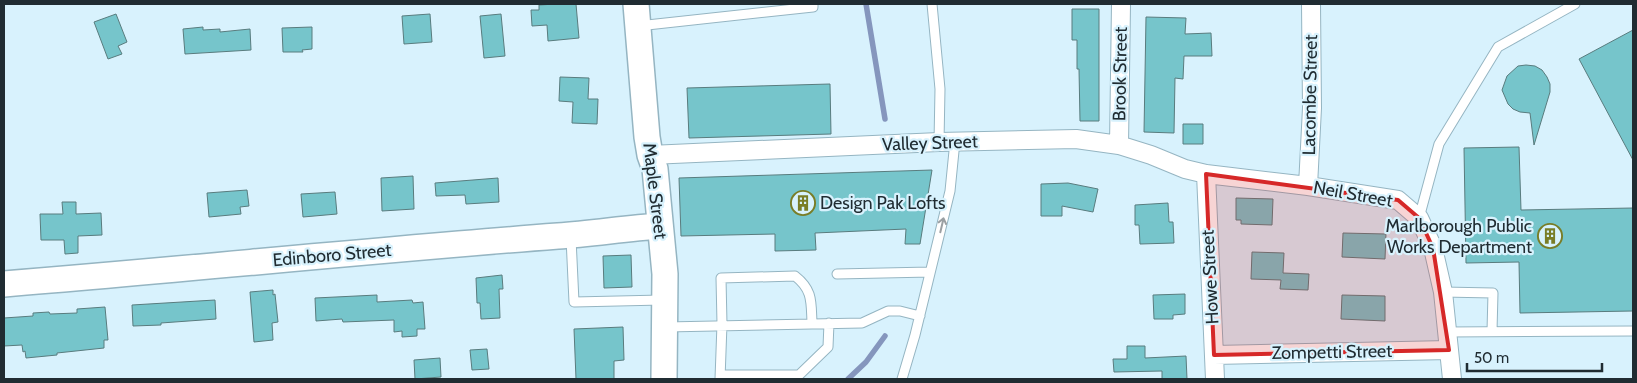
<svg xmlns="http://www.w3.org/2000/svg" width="1637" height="383" font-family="Cabin,sans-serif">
<rect width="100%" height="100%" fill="#d8f2fd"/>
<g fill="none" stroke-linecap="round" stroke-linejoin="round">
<path stroke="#8596bd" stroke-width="5.5" d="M866 4 885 119
M848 379 866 362 885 336"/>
</g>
<path fill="#76c5cb" stroke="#597c7e" d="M556 4H576L579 38 548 41 547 25 532 26 531 10H539V5Z
M1072 9H1099V121H1080L1079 69H1077V40H1072Z
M116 14 127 42 118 46 122 54 108 59 94 22Z
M430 14 432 42 404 44 402 16Z
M501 14 505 56 484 58 480 16Z
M1146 17 1186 18 1185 34 1211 33 1212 56H1184L1183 79 1175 78 1174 133 1144 132Z
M203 27V30L220 29V32L250 29 251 50 185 54 183 29Z
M312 27V49L302 50 303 52H283L282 28Z
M1633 30V160L1579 59Z
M1526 65 1535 66 1542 70 1547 77 1550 84V92L1534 145 1530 113 1520 112 1513 109 1508 104 1502 90 1507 76 1518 66Z
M560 77 589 78 588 99H598L597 124 572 123 573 102 559 101Z
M830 84 831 134 689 138 687 88Z
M1183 124H1203V144H1183Z
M1519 147 1521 210 1633 208V311L1520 313 1519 262 1466 263 1464 148Z
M932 170 920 244H905L906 229 815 233 816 250 775 251V234L681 236 679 178Z
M413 176 414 209 382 211 381 178Z
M498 178 499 202 466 204 465 195 436 196 435 183Z
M1068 183 1098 189 1093 212 1062 206V216H1041V184Z
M247 190 249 206 240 207 241 214 209 217 207 193Z
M335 192 337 214 303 217 301 194Z
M1236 198 1273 199 1272 225 1241 224V220H1236Z
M62 202H76V214L101 213 102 235 78 236V253L65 254 64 240H41L40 214H63Z
M1168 203 1169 222H1173L1174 243 1140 244 1139 225H1135V205Z
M1343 233 1386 234 1385 259 1342 257Z
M1252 252 1284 253 1283 273 1309 274 1308 290 1280 289 1281 280 1251 279Z
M631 255 632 287 604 288 603 256Z
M502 275 503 289H499L500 318 481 319 480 303H477L476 278Z
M273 290V295L275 294 278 322 272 323 273 340 254 342 250 292Z
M1185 294V314L1173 315V319H1154L1153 295Z
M377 295V302L412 300 413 303 423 302 425 329H417V336L402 337V331L394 332V320L343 322 342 319 316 321 315 298Z
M1342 295 1385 296V321L1341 319Z
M215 300 216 319 161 323V325L133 326 132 305Z
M105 307 108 340H104V348L57 353V355L26 358 25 351 23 352 22 345 4 346V318L33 316V313L49 312 50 314 77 313V309Z
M623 327 624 360 614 361V379H576L574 329Z
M1127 346H1145V358L1186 356 1187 379H1162V371L1114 372 1113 359H1127Z
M487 349 489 369 472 370 470 350Z
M440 358 441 377 415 379 414 360Z"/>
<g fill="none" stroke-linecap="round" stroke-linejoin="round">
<defs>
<path id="lane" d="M932 4 940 89 939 142
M638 26 813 7V4
M1419 218 1439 144 1498 47 1575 4
M571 238 574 302 662 300
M837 274 930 272
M1443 292 1493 293 1492 331
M666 327 862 323 888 311H900L920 316
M1447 332 1633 331
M721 375H799
M797 377 828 347 829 323
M720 379 722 324 721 278 795 276C813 290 811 302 812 323
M902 379 915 335 950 191 955 141"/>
<path id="street" d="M1119 145 1121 4
M650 155 939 142 1076 139 1119 145 1151 155 1185 169 1206 174 1308 186 1398 200 1419 218 1433 248 1443 292 1452 379
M1206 174 1215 379
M1308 186 1312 108 1311 4
M1214 355 1449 350"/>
<path id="secondary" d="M636 4 647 137 650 155 655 169 665 274 664 379
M4 284C189 269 373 250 558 236 592 234 626 228 660 226"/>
</defs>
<use href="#lane" stroke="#95b5c2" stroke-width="11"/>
<use href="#street" stroke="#95b5c2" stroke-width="20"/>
<use href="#secondary" stroke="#95b5c2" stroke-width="28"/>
<use href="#lane" stroke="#fff" stroke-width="9"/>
<use href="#street" stroke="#fff" stroke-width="18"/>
<use href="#secondary" stroke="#fff" stroke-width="25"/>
</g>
<defs><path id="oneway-shaft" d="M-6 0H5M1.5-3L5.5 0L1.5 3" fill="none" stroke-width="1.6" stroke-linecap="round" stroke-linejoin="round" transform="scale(1.25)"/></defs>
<use stroke="#9ba0a3" href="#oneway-shaft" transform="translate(942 225) rotate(-77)"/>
<path fill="#d62828" fill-opacity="0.2" stroke="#d62828" stroke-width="4" stroke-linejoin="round" d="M1206 174 1398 200 1419 218 1433 248 1449 350 1214 355Z"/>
<defs>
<symbol id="building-ring" viewBox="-11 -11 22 22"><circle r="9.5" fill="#d8f2fd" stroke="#797d27" stroke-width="1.5"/><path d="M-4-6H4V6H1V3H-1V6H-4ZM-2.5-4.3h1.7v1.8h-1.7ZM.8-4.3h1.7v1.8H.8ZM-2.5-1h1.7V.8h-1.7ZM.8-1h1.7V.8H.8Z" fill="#797d27"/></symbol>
</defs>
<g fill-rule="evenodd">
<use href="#building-ring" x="789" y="189" width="28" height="28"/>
<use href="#building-ring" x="1536" y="222" width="28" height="28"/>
</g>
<g text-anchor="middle" stroke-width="4.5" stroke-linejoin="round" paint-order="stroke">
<g font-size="18" fill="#202c32" stroke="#d8f2fd">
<text transform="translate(1120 74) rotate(-89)" y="6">Brook Street</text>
<text transform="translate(1310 95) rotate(-89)" y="6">Lacombe Street</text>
<text transform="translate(930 143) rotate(-2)" y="6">Valley Street</text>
<text transform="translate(655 191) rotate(83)" y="6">Maple Street</text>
<text transform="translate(1353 194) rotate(10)" y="6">Neil Street</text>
<text transform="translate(332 255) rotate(-5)" y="6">Edinboro Street</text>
<text transform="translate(1210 277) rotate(-93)" y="6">Howe Street</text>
<text transform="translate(1332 352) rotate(-1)" y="6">Zompetti Street</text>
</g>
<g font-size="18" fill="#202c32" stroke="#d8f2fd" text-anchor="start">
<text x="820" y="209">Design Pak Lofts</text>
<text x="1532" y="232" text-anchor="end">Marlborough Public<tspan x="1532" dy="21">Works Department</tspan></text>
</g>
</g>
<rect width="1637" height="383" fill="none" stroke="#202c32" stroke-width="10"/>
<path d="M1467 363v8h135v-8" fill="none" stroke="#202c32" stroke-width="2.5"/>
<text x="1474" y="363" font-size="15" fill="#202c32" stroke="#d8f2fd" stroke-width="4" paint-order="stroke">50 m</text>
</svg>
